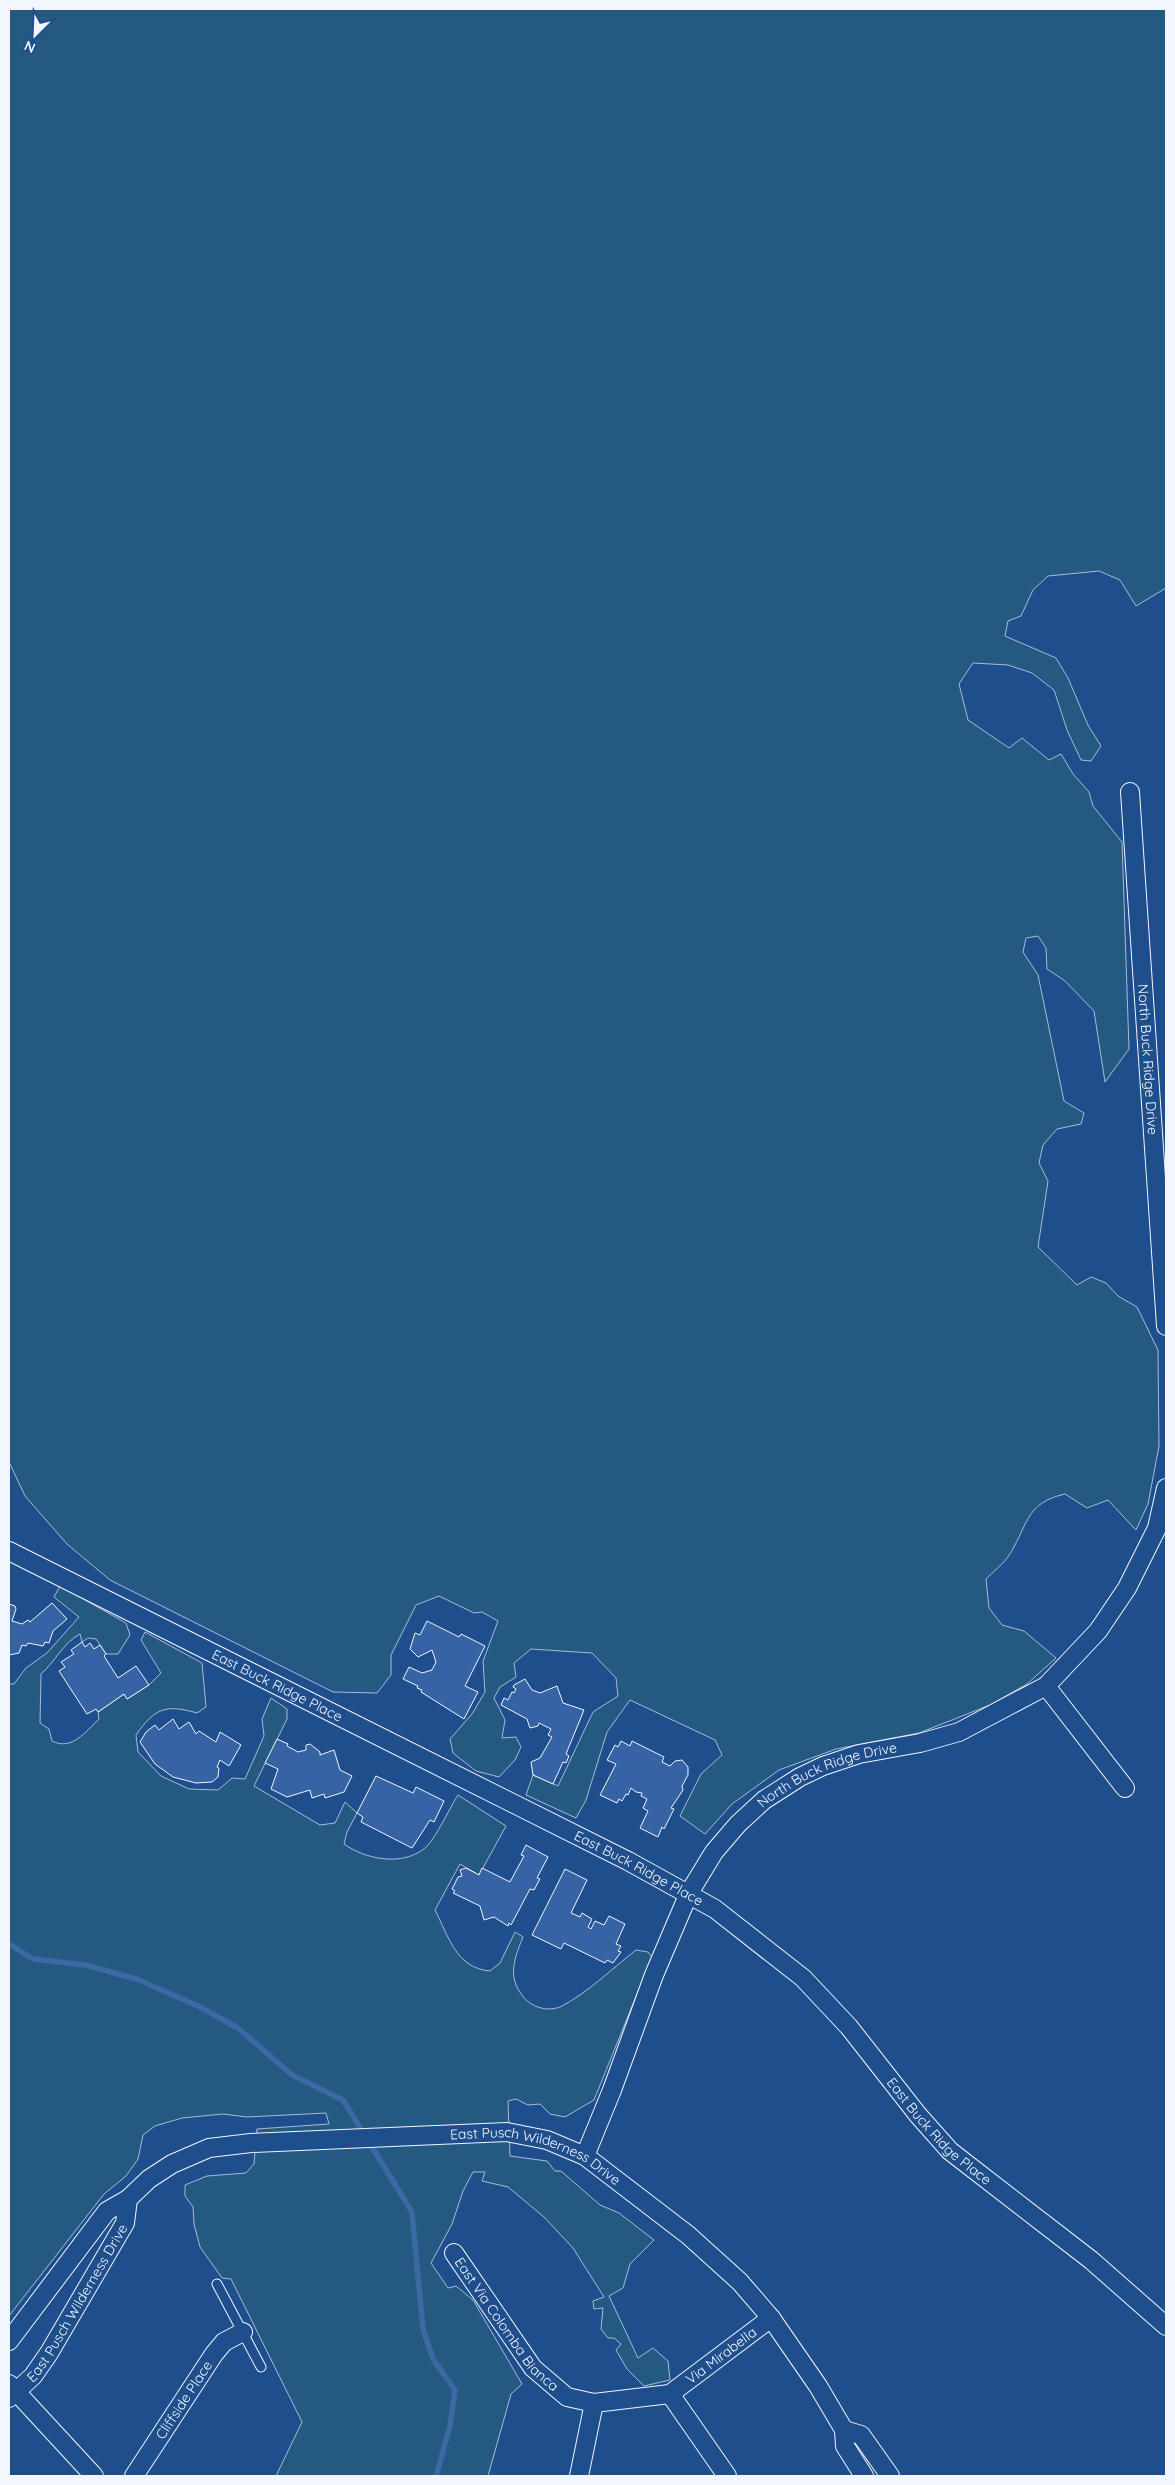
<svg xmlns="http://www.w3.org/2000/svg" width="1175" height="2485" font-family="Quicksand,sans-serif">
<rect width="100%" height="100%" fill="#1f4e8c"/>
<path fill="#245a82" stroke="#a8bbd7" d="M9 9H1166V588L1136 606 1120 580 1099 571 1048 576 1033 590 1021 616 1008 621 1005 636 1056 658 1068 678 1088 725 1101 746 1091 761 1081 760 1067 730 1054 690 1032 673 1008 665 973 663 959 684 968 720 1009 748 1022 738 1049 760 1061 754 1073 774 1089 792 1093 806 1122 842 1129 1049 1105 1082 1094 1011 1065 981 1047 969 1046 948 1038 936 1026 938 1023 952 1038 975 1064 1101 1084 1113 1081 1124 1057 1129 1043 1145 1039 1163 1048 1181 1038 1247 1077 1285 1091 1277 1106 1283 1118 1296 1137 1307 1158 1350 1159 1446 1148 1504 1136 1530 1108 1500 1087 1508 1065 1494C1024 1503 1028 1527 1008 1557 1002 1565 993 1572 986 1579L989 1608 1002 1625 1024 1631 1056 1658 1027 1684 990 1705 919 1733 836 1749 779 1770 732 1804 705 1834 680 1816 701 1774 722 1755 715 1740 630 1700 607 1732 586 1800 576 1818 526 1795 533 1775 558 1786 593 1712 618 1696 616 1678 592 1653 531 1649 514 1663 516 1677 500 1687 494 1698 505 1720 502 1738 516 1737 521 1747 515 1760 499 1777 476 1771 453 1753 450 1739 472 1714 485 1692 483 1661 498 1621 482 1612 474 1613 439 1596 416 1605 391 1655V1675L377 1693 333 1692 110 1580 67 1544 25 1496 9 1462Z
M60 1586 126 1623 130 1635 118 1654H106L96 1639 88 1638 82 1642 80 1634C63 1643 55 1662 41 1674L40 1723 49 1729 52 1741C72 1751 85 1732 99 1719L98 1712 124 1694 127 1699 149 1685 161 1673 141 1640 145 1632 202 1663 206 1707 197 1713C165 1704 155 1708 136 1735L138 1752 161 1776 189 1789 218 1790 232 1778 245 1779 264 1736 262 1719 271 1698 287 1709V1719L254 1786 320 1825 335 1823 345 1802 357 1813 347 1832 344 1844C365 1859 402 1867 425 1848 435 1840 450 1807 458 1795L506 1826 479 1875 460 1864 435 1910C449 1937 456 1968 490 1971L500 1963 515 1932 523 1937C515 1957 507 1976 522 1995 530 2007 548 2013 562 2006 587 1993 613 1968 636 1950L648 1952 652 1957 594 2100 565 2117 550 2114 540 2104 528 2105 516 2099 508 2101 510 2156 547 2161 555 2171H561L600 2205 619 2213 654 2240 630 2264 623 2288 609 2296 638 2358 653 2348 668 2361 670 2380 644 2386 627 2369 616 2350 621 2344 614 2338H608L601 2329 603 2308 594 2309 593 2301 604 2297 573 2248 544 2217 508 2187 482 2181 485 2172H473L463 2191 452 2224 431 2263 448 2288 456 2286 473 2300 522 2384 511 2394 488 2476H276L302 2422 231 2279 222 2278 200 2247 194 2224 193 2207 185 2196V2185L207 2176 246 2173 254 2164 257 2129 329 2124 326 2113 247 2117 223 2114 182 2118 155 2126 143 2135 138 2159 126 2176 104 2194 9 2316V1684H14L26 1668 47 1653 79 1617 54 1597Z"/>
<g fill="none" stroke-linecap="round" stroke-linejoin="round">
<path stroke="#3b69a3" stroke-width="5.5" d="M9 1944 33 1959 86 1965 139 1980 198 2006 238 2028 292 2075 343 2100 412 2212 423 2329 433 2359 455 2390 450 2426 436 2476"/>
</g>
<path fill="#3563a3" stroke="#f2f6ff" d="M52 1603 67 1619 53 1631 49 1643 45 1642 43 1646 28 1643 26 1646 22 1645 19 1653 9 1655V1604L15 1606 16 1609 12 1621 22 1624 28 1620 30 1622Z
M427 1621 459 1637 461 1634 485 1646 465 1686 478 1692 464 1719 421 1692 422 1690 417 1688 418 1686 403 1679 409 1667 422 1673 432 1670 436 1662 432 1650 418 1657 410 1649 415 1633 420 1635Z
M82 1642 85 1647 90 1643 94 1649 100 1645 106 1654 104 1656 118 1678 136 1666 149 1685 127 1699 124 1694 98 1712 96 1709 87 1714 59 1671 65 1667 61 1662 74 1654 71 1650Z
M525 1679 532 1690 540 1693 557 1686 563 1703 584 1710 566 1754 569 1756 566 1763 563 1762 553 1784 533 1775 531 1762 540 1758 552 1737 548 1735 551 1729 539 1723 538 1726 530 1728 527 1719 501 1705 504 1698 508 1700 512 1692 514 1693 516 1689 513 1687 514 1685Z
M173 1719 179 1729 189 1722 196 1734 199 1731 216 1742 220 1732 241 1745 229 1766 220 1760 217 1767 219 1768 218 1777 212 1782 196 1783 173 1777 155 1764 140 1742 146 1732 155 1725 159 1730Z
M277 1739 288 1744 287 1746 298 1752 306 1750V1745L310 1744 320 1752V1755L334 1750 340 1770 352 1776 344 1792 325 1798 324 1794 312 1798 310 1790 287 1797 271 1789 278 1769 265 1763Z
M621 1741 630 1746 632 1741 664 1757 662 1762 670 1766 675 1761 682 1760 688 1767V1775L682 1786 683 1790 671 1808 674 1809 664 1829 662 1827 658 1837 640 1828 648 1811 643 1808 647 1799 641 1796 642 1793 636 1792 631 1788 628 1795 626 1794 622 1801 619 1799 617 1803 600 1795 616 1764 607 1760 615 1745 618 1747Z
M376 1776 413 1793 416 1787 444 1801 434 1822 430 1820 412 1848 361 1822 363 1817 357 1813Z
M526 1845 548 1857 537 1878 540 1879 534 1890 530 1889 511 1925 509 1923 508 1926 494 1917 484 1920 480 1906 453 1893 455 1891 452 1889 458 1877 462 1876 460 1870 466 1868 479 1875 482 1868 510 1882 524 1856 521 1855Z
M565 1869 587 1880 571 1913 580 1917 582 1913 592 1919 588 1927 591 1929 595 1921 604 1925 609 1916 625 1924 616 1944 621 1946 618 1951 621 1952 613 1963 607 1960 605 1963 564 1943 561 1949 532 1935Z"/>
<g fill="none" stroke-linecap="round" stroke-linejoin="round">
<defs>
<path id="service" d="M217 2284 261 2367"/>
<g id="minor">
<path id="s1" d="M1130 792 1166 1326"/>
<path id="s2" d="M9 1551 628 1861 715 1909 803 1978 849 2027 918 2115 950 2151 1091 2260 1166 2326"/>
<path d="M1046 1686 1125 1788"/>
<path id="s3" d="M585 2156 612 2090 654 1975 689 1893 714 1852 738 1824 764 1800 800 1777 823 1766 859 1754 920 1743 959 1732 1046 1686 1098 1631 1127 1588 1157 1528 1166 1488"/>
<path id="s4" d="M454 2253 533 2368 567 2397 594 2403 670 2394 727 2476"/>
<path id="s5" d="M9 2341 107 2211 128 2199 149 2179 172 2164 209 2148 251 2143 507 2132 547 2140 585 2156 688 2235 740 2282 771 2318 818 2386 844 2430 845 2446 864 2476"/>
<path d="M9 2384 94 2476"/>
<path id="s6" d="M670 2394 771 2318"/>
<path id="s7" d="M9 2398 33 2376 49 2353 125 2223 128 2199"/>
<path d="M844 2430 861 2435 890 2476"/>
<path id="s8" d="M134 2476 214 2354 224 2342 243 2332"/>
<path d="M579 2476 594 2403"/>
</g>
</defs>
<use href="#service" stroke="#f2f6ff" stroke-width="11"/>
<use href="#minor" stroke="#f2f6ff" stroke-width="20"/>
<use href="#service" stroke="#1f4e8c" stroke-width="9"/>
<use href="#minor" stroke="#1f4e8c" stroke-width="18"/>
</g>
<g text-anchor="middle" stroke-width="4" stroke-linejoin="round" paint-order="stroke">
<g font-size="14" fill="#f2f6ff" stroke="#1f4e8c">
<text dy="5" stroke="none"><textPath href="#s1" startOffset="268">North Buck Ridge Drive</textPath></text>
<text dy="5" stroke="none"><textPath href="#s2" startOffset="300">East Buck Ridge Place</textPath></text>
<text dy="5" stroke="none"><textPath href="#s3" startOffset="472">North Buck Ridge Drive</textPath></text>
<text dy="5" stroke="none"><textPath href="#s2" startOffset="705">East Buck Ridge Place</textPath></text>
<text dy="5" stroke="none"><textPath href="#s2" startOffset="1109">East Buck Ridge Place</textPath></text>
<text dy="5" stroke="none"><textPath href="#s5" startOffset="616">East Pusch Wilderness Drive</textPath></text>
<text dy="5" stroke="none"><textPath href="#s7" startOffset="118">East Pusch Wilderness Drive</textPath></text>
<text dy="5" stroke="none"><textPath href="#s4" startOffset="89">East Via Colomba Bianca</textPath></text>
<text dy="5" stroke="none"><textPath href="#s6" startOffset="64">Via Mirabella</textPath></text>
<text dy="5" stroke="none"><textPath href="#s8" startOffset="91">Cliffside Place</textPath></text>
</g>
</g>
<rect width="1175" height="2485" fill="none" stroke="#f2f6ff" stroke-width="20"/>
<g transform="translate(35 35) rotate(204)" stroke="#1f4e8c" stroke-width="4" paint-order="stroke">
<path d="M0-4L9 19L0 12L-9 19Z" fill="#f2f6ff"/>
<text y="-8" font-size="14" font-weight="bold" text-anchor="middle" fill="#f2f6ff">N</text>
</g>
</svg>
